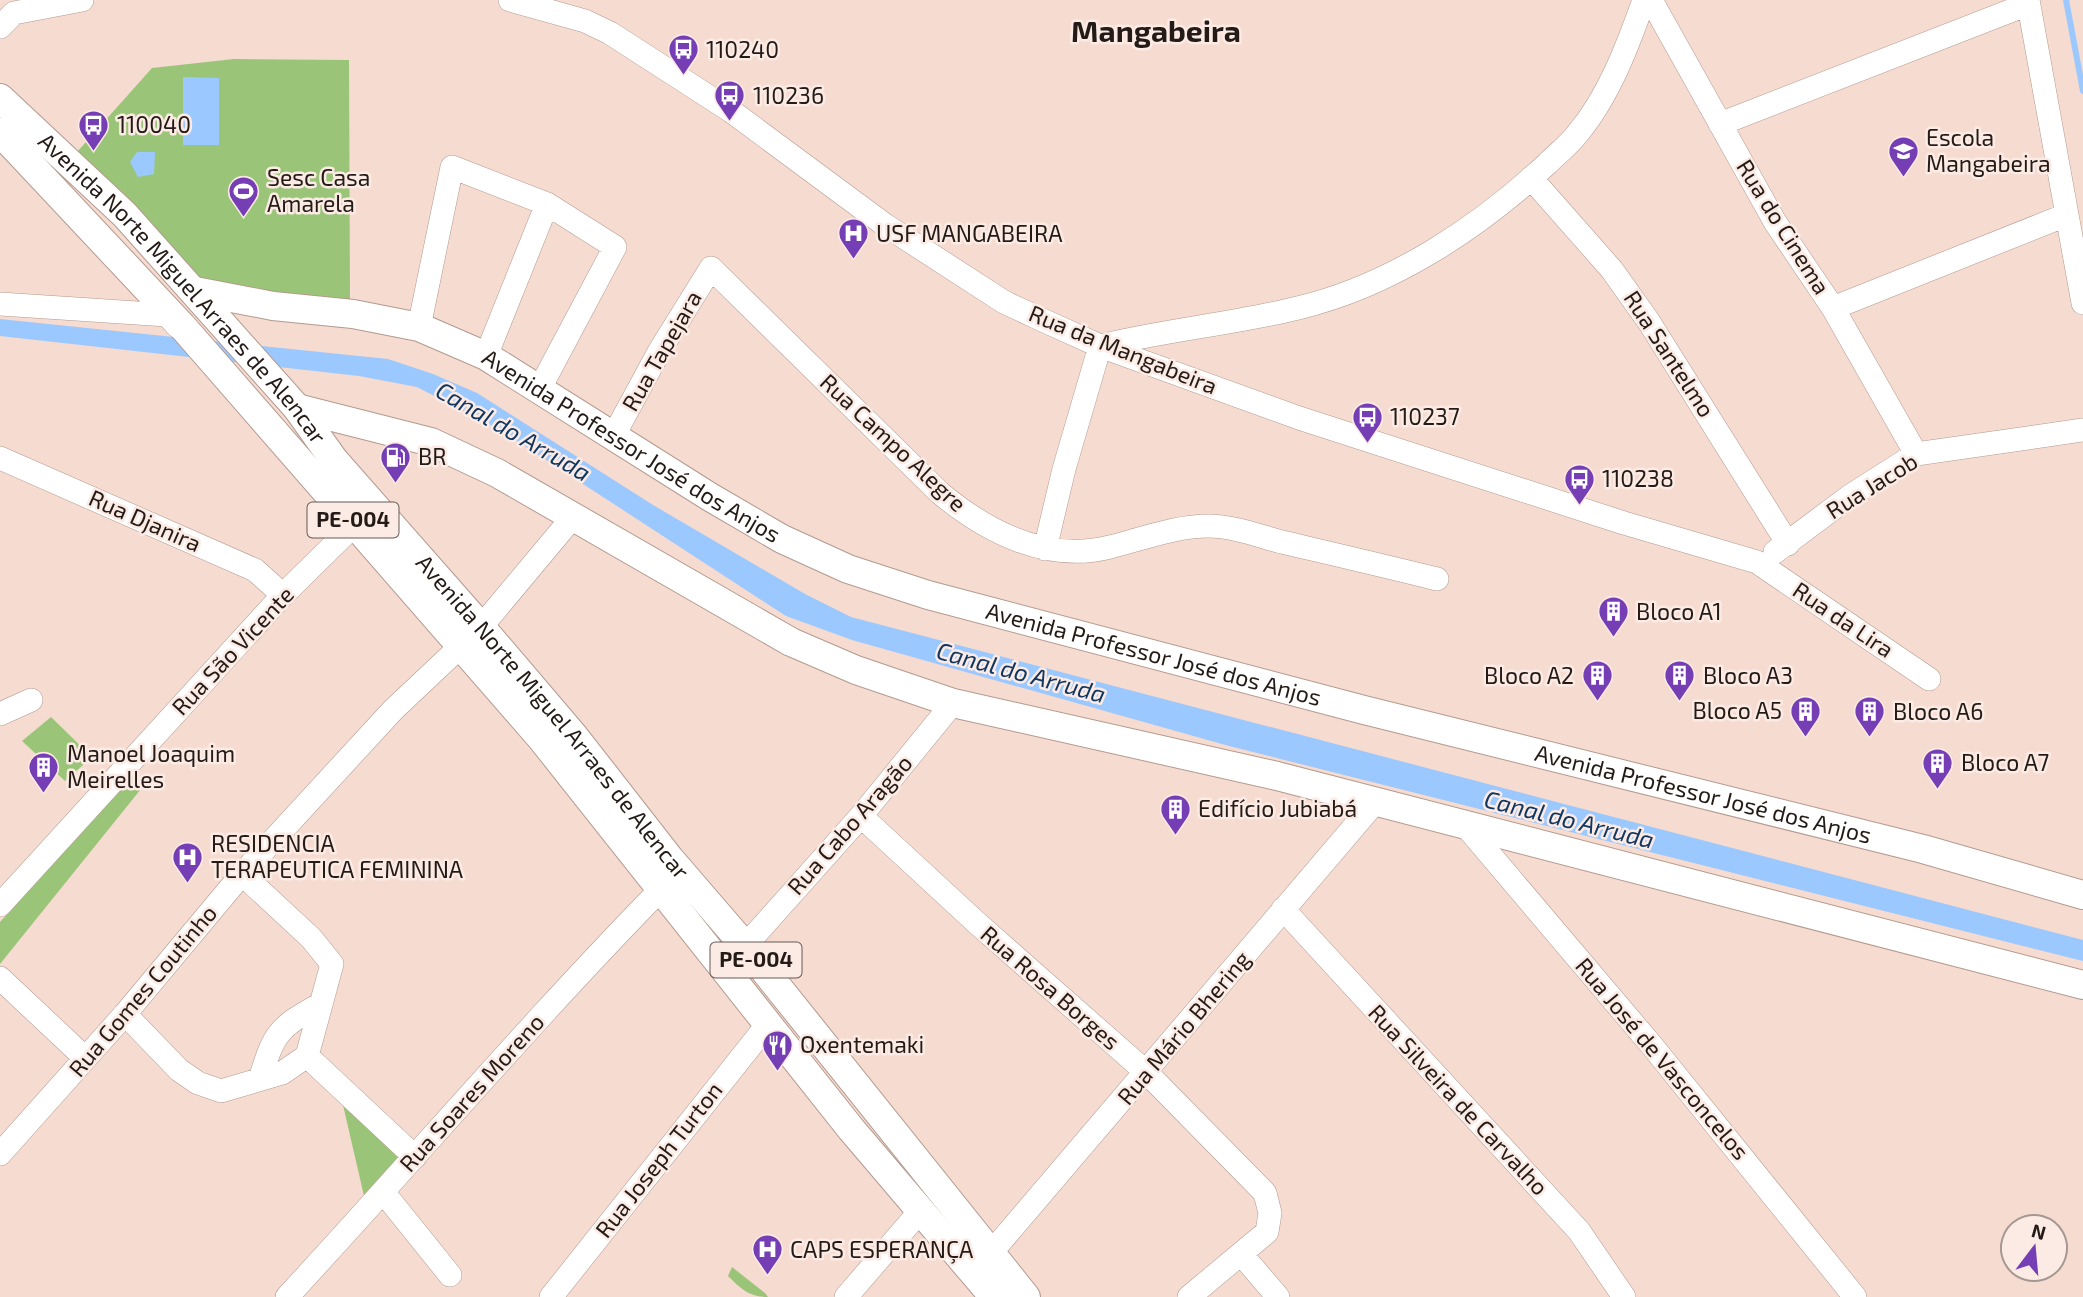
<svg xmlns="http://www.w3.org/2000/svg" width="2083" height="1297" font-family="'Exo 2',sans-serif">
<rect width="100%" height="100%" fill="#f6dbd0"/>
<path fill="#9ac578" d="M234 59 349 60 350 300 198 284 77 152 152 68Z
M51 717 92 757 65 781 22 741Z
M132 776 145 784 0 964V922Z
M340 1092 403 1156 364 1196Z
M732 1267 765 1293 768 1297C749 1297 741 1289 728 1276Z"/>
<path fill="#9ac8ff" d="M183 77 219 78V145H183Z
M137 152H155L154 174 138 177 130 162Z
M0 319 388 359 433 374 477 393 653 505 805 594 851 617 2083 940V961L1229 746 852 640 786 616 500 430 417 387 359 376 0 336Z"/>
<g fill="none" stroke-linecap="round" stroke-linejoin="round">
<path stroke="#9ac8ff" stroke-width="6" d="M2066 0 2083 91"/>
<defs>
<path id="minor" d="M510 0 585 21 610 33 731 111 885 225 1004 302 1038 318 1100 346 1299 418 1624 523 1757 562 1929 679
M1651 0 1775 222 1833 308 1916 454
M2028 0 2083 303
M0 27 14 13 82 0
M1720 124 2028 4
M1531 178 1612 270 1649 322 1788 544
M0 304 167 315 177 326
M1833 308 2066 215
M419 327 452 167 547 204 615 247 540 388
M486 356 547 204
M614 435 660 350 711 268 940 493C987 532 1047 563 1110 547 1142 539 1175 526 1209 526 1232 526 1259 536 1282 542 1333 554 1385 566 1437 579
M0 458 255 570 283 595
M1045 549 1064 469 1100 346C1165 330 1233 324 1298 308 1391 286 1480 227 1548 163 1558 153 1570 144 1578 133 1609 96 1628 45 1644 0
M1775 552 1850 496 1916 454 2083 430
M0 714 31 700
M861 816 978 924 1146 1072 1265 1193 1270 1213 1267 1232 1189 1297
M1465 825 1653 1047 1855 1297
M0 905 283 595 356 523
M1283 909 1579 1231 1624 1297
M745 946 861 816 953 703
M0 978 85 1058
M125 1014 179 1070 198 1083 221 1091 282 1073 307 1056 332 964 311 938 242 874
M307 1056 415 1157
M260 1079C274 1034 277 1028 319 1005
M0 1154 125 1014 242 874 393 710 481 627 572 518
M384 1193 450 1275
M990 1254 1376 801
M1242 1255 1278 1297
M287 1297C412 1162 531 1022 660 890
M551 1297 768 1024
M846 1297 921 1210"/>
<g id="major">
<path id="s1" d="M0 98 125 215 297 408 334 460 481 627 574 736 670 859 745 946 1026 1297"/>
<path d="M0 132 182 326 541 738 851 1129 994 1297"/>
<path id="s2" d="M195 291 273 306 353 314 419 327 486 356 710 497 782 539 848 569 928 595 1364 710 1923 849 2083 895"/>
<path d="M297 408 431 442 497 473 791 642 856 670 953 703 1277 776 2083 985"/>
</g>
</defs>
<use href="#minor" stroke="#b39a8f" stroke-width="24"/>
<use href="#major" stroke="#b39a8f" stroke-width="30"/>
<use href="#minor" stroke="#fff" stroke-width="23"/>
<use href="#major" stroke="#fff" stroke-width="28"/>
</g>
<defs>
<symbol id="bus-pin" viewBox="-11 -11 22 30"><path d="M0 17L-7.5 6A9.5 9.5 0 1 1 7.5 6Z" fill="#753eb4" stroke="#fbebe4"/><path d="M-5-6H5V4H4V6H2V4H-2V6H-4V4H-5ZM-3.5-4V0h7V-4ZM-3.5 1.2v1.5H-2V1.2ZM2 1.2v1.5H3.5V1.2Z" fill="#fff"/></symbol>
<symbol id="school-pin" viewBox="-11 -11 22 30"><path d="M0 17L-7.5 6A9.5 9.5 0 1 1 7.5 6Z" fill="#753eb4" stroke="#fbebe4"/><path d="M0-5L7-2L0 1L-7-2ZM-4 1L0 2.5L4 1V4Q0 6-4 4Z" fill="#fff"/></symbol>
<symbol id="stadium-pin" viewBox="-11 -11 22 30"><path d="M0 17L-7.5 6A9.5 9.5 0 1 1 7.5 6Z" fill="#753eb4" stroke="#fbebe4"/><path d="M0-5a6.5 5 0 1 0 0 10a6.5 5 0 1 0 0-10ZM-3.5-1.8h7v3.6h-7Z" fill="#fff"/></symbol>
<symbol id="hospital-pin" viewBox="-11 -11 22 30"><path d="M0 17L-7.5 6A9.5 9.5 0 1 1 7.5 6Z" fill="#753eb4" stroke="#fbebe4"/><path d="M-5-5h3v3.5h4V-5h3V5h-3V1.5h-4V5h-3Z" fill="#fff"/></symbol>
<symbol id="fuel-pin" viewBox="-11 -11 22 30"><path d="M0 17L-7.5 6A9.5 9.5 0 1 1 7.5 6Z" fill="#753eb4" stroke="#fbebe4"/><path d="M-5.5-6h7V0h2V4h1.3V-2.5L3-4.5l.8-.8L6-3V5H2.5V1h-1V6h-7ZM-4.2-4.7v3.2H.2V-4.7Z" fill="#fff"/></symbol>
<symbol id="building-pin" viewBox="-11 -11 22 30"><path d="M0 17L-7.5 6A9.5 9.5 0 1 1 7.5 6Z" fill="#753eb4" stroke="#fbebe4"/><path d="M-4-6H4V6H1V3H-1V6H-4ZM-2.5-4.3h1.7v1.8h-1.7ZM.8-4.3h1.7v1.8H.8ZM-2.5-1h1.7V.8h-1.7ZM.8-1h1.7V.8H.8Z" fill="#fff"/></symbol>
<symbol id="restaurant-pin" viewBox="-11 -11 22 30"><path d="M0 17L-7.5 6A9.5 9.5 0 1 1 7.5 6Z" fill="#753eb4" stroke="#fbebe4"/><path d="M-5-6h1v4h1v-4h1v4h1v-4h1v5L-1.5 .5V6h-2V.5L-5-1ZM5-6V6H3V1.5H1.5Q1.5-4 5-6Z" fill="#fff"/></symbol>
</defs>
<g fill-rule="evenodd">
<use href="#bus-pin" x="666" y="32" width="35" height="47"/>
<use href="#bus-pin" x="712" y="78" width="35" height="47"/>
<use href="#bus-pin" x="76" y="108" width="35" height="47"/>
<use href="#school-pin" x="1886" y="134" width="35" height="47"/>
<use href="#stadium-pin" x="226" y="174" width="35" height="47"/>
<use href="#hospital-pin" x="836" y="216" width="35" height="47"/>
<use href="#bus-pin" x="1350" y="400" width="35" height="47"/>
<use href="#fuel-pin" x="378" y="440" width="35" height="47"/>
<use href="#bus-pin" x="1562" y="462" width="35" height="47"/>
<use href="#building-pin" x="1596" y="594" width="35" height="47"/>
<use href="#building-pin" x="1580" y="658" width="35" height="47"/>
<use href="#building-pin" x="1662" y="658" width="35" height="47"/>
<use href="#building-pin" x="1788" y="694" width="35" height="47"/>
<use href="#building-pin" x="1852" y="694" width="35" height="47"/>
<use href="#building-pin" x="1920" y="746" width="35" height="47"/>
<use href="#building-pin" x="26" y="750" width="35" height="47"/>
<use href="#building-pin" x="1158" y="792" width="35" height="47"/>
<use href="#hospital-pin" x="170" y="840" width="35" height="47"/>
<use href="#restaurant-pin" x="760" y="1028" width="35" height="47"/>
<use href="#hospital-pin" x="750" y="1232" width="35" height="47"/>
</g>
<g text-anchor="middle" stroke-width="5" stroke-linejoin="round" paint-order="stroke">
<g fill="#fbebe4" stroke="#645954" stroke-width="2">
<rect x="307.5" y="502.5" width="91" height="35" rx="5"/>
<rect x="710.5" y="942.5" width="91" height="35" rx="5"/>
</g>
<g font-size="21" font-weight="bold" fill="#241b17">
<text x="353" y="527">PE-004</text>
<text x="756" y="967">PE-004</text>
</g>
<g font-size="23" fill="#241b17" stroke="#fbebe4" text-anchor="start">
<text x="706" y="58">110240</text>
<text x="753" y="104">110236</text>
<text x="117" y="133">110040</text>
<text x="1926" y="146">Escola<tspan x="1926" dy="26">Mangabeira</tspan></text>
<text x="267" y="186">Sesc Casa<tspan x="267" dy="26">Amarela</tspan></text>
<text x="876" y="242">USF MANGABEIRA</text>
<text x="1390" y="425">110237</text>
<text x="418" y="465">BR</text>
<text x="1602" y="487">110238</text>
<text x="1636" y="620">Bloco A1</text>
<text x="1574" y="684" text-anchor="end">Bloco A2</text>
<text x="1703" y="684">Bloco A3</text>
<text x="1782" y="719" text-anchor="end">Bloco A5</text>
<text x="1893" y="720">Bloco A6</text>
<text x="67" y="762">Manoel Joaquim<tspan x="67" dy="26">Meirelles</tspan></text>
<text x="1961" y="771">Bloco A7</text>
<text x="1198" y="817">Edifício Jubiabá</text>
<text x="211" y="852">RESIDENCIA<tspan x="211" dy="26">TERAPEUTICA FEMININA</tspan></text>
<text x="800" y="1053">Oxentemaki</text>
<text x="790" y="1258">CAPS ESPERANÇA</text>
</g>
<g font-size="23" fill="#241b17" stroke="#fbebe4">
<text transform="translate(1783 227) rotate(58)" y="8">Rua do Cinema</text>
<text dy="8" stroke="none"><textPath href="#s1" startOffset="264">Avenida Norte Miguel Arraes de Alencar</textPath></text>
<text transform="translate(1123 350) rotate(22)" y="8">Rua da Mangabeira</text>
<text transform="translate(662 351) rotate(-60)" y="8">Rua Tapejara</text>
<text transform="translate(1669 354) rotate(57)" y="8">Rua Santelmo</text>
<text transform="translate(893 443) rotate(43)" y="8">Rua Campo Alegre</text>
<text dy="8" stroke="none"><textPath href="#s2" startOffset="471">Avenida Professor José dos Anjos</textPath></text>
<text transform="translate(1872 486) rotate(-32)" y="8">Rua Jacob</text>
<text transform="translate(145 521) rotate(24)" y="8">Rua Djanira</text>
<text transform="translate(1843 620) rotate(34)" y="8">Rua da Lira</text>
<text transform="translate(233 651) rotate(-47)" y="8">Rua São Vicente</text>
<text dy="8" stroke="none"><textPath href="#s2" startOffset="1038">Avenida Professor José dos Anjos</textPath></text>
<text dy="8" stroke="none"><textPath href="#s1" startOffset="831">Avenida Norte Miguel Arraes de Alencar</textPath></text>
<text dy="8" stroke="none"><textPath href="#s2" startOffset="1605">Avenida Professor José dos Anjos</textPath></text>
<text transform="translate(850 825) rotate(-49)" y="8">Rua Cabo Aragão</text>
<text transform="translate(1050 988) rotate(41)" y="8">Rua Rosa Borges</text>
<text transform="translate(143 991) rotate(-50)" y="8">Rua Gomes Coutinho</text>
<text transform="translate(1184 1028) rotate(-50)" y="8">Rua Mário Bhering</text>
<text transform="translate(1662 1059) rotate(50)" y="8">Rua José de Vasconcelos</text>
<text transform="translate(472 1093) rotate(-48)" y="8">Rua Soares Moreno</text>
<text transform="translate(1458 1100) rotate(47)" y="8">Rua Silveira de Carvalho</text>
<text transform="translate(659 1160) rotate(-52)" y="8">Rua Joseph Turton</text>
</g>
<g font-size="24" font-style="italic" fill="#103762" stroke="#fbebe4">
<text transform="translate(513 432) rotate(30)" y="8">Canal do Arruda</text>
<text transform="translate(1021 673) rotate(15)" y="8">Canal do Arruda</text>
<text transform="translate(1569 820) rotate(14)" y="8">Canal do Arruda</text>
</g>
<g font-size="30" font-weight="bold" fill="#241b17" stroke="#fbebe4">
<text x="1156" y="42">Mangabeira</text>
</g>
</g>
<g transform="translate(2034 1248) rotate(16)"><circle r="33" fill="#fbebe4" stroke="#a59892" stroke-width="2"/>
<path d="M0-5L12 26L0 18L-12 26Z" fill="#753eb4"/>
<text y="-10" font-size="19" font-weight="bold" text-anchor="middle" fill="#241b17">N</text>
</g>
</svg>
